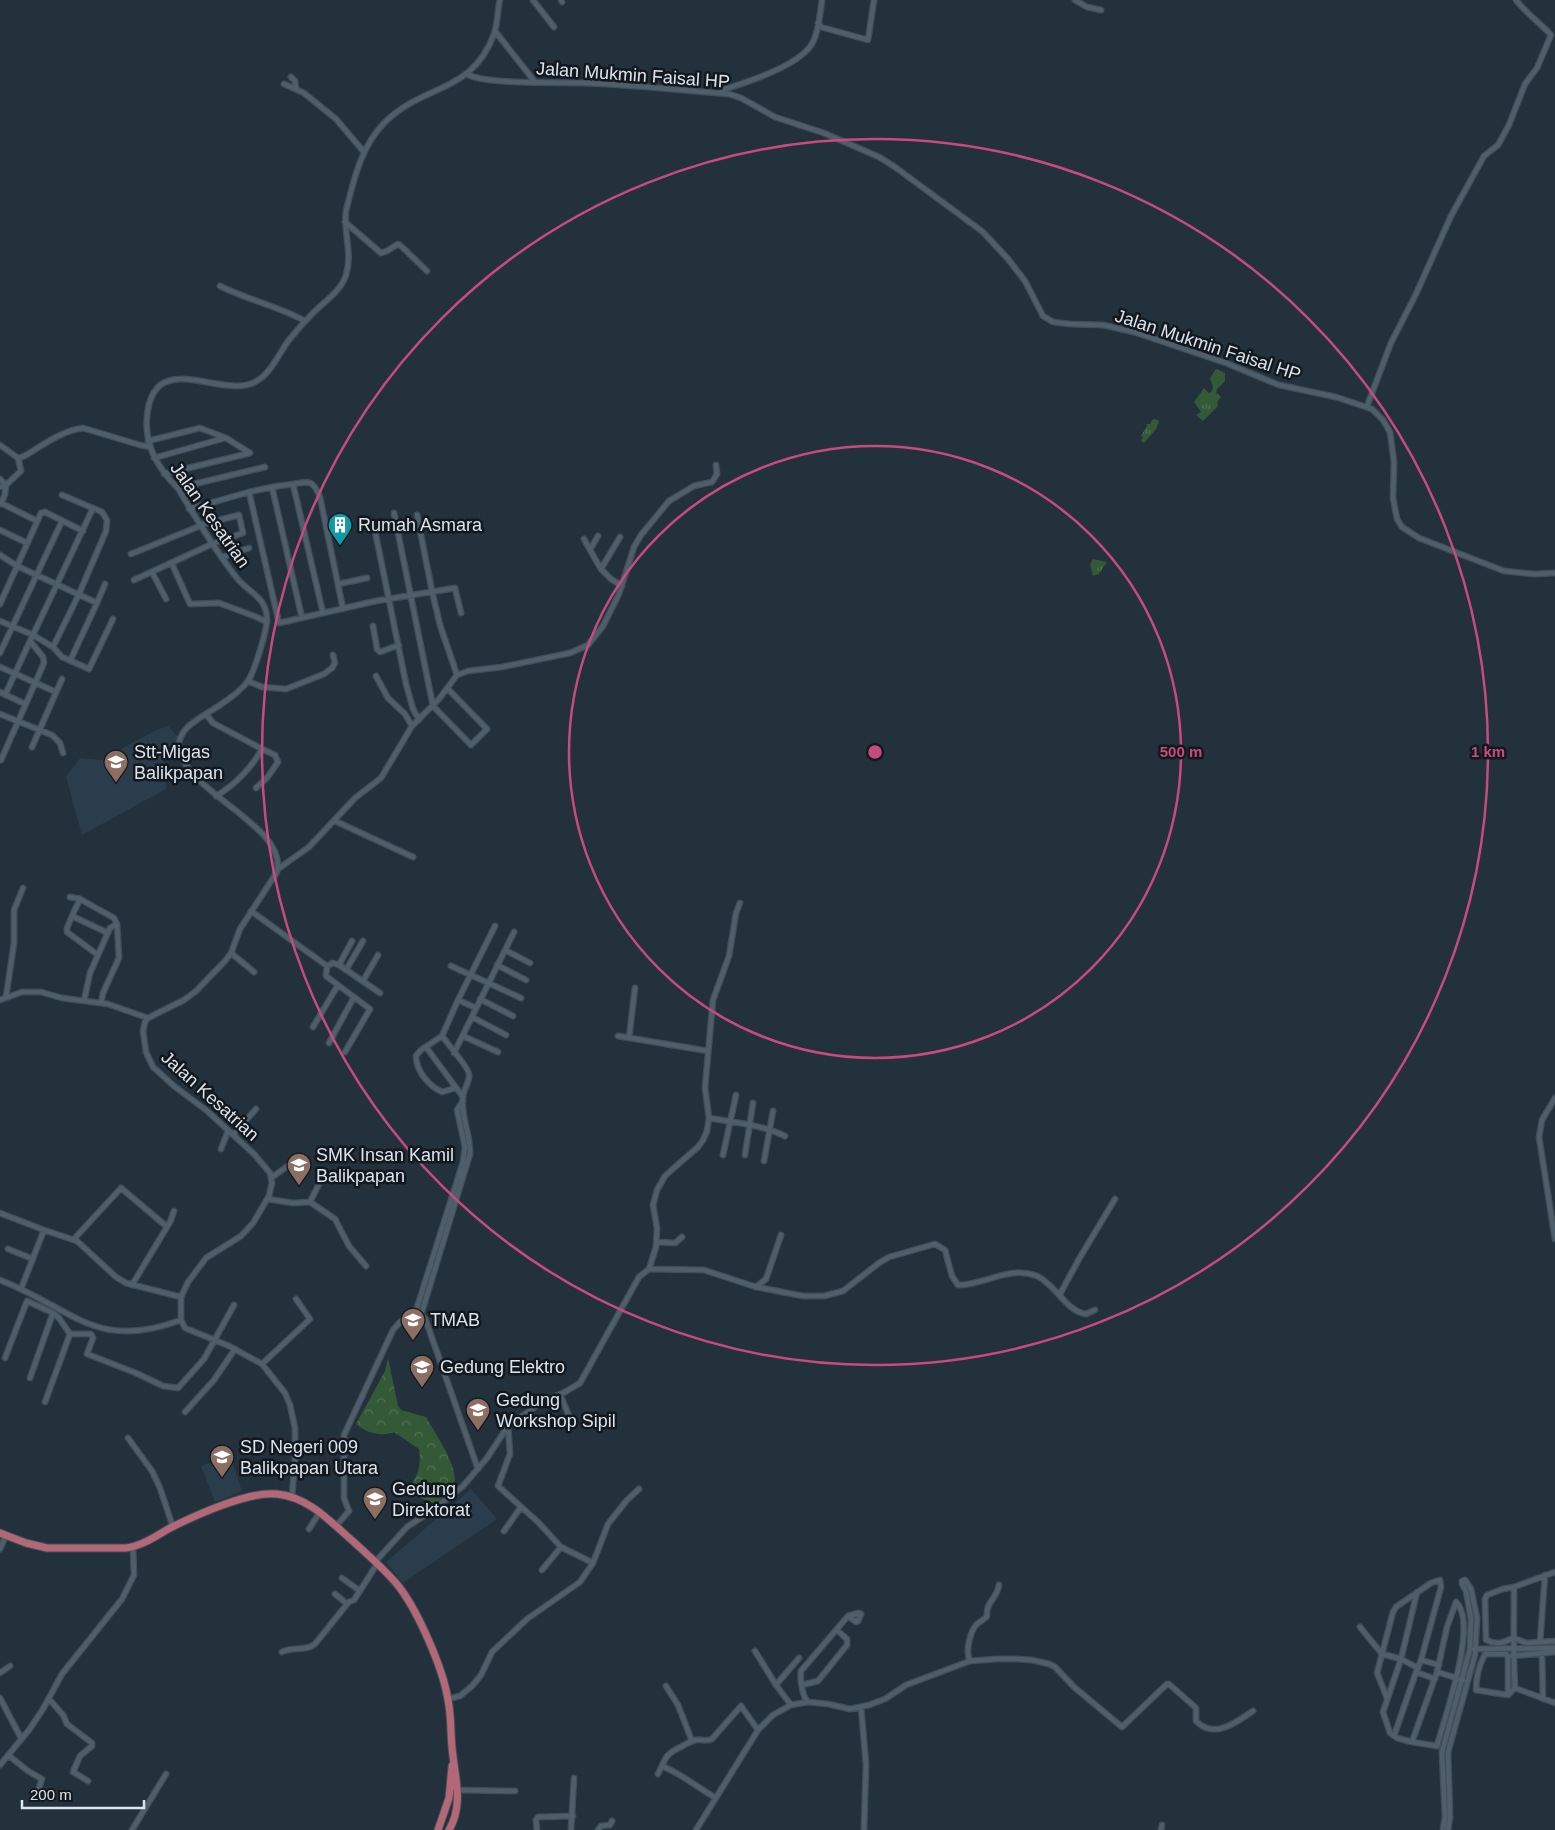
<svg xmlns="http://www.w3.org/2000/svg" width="1555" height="1830" font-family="Arial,sans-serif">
<defs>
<pattern id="grass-tufts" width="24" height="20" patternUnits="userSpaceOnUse" patternTransform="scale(1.25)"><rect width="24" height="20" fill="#345936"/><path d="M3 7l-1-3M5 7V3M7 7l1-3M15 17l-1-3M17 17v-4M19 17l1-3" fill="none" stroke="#517153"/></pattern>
<pattern id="forest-crowns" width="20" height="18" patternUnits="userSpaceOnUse" patternTransform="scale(1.25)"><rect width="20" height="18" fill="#345936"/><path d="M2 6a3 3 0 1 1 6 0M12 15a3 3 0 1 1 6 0" fill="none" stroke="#517153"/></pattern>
</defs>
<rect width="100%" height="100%" fill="#23313c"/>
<path fill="#2a3d4d" d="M168 726 178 737 176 751 164 758 166 789 82 835 66 777 80 758 101 760 156 730Z
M230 1455 242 1491 215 1502 201 1466Z
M471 1489 497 1519 403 1583 386 1562Z"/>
<path fill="url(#grass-tufts)" d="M1216 369 1225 373V381L1217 389 1216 393 1221 397 1217 402 1218 406 1203 421 1196 415 1201 412 1194 402 1204 388 1209 393 1212 391 1213 387 1210 378Z
M1155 419 1159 421 1156 429 1144 443 1141 441 1143 437 1141 436 1147 426 1146 424H1150L1152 420Z
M1093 559 1107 562 1099 574 1093 576 1090 564Z"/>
<path fill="url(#forest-crowns)" d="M388 1358 398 1406 401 1410 426 1417C436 1435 455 1461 455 1481L436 1504 405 1492C417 1479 422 1467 419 1449L394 1432C380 1437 367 1433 356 1424L385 1371Z"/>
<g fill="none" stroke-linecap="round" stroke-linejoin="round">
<defs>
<path id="minor" d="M533 0 554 27
M561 0 562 2
M1075 0 1087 7 1101 10
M818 23 821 27 868 40 874 0
M495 31 535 82
M467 74C484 85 561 82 584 83 633 85 681 90 729 94L741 98 775 117 824 133 879 157 895 167 983 232 1008 259 1025 281 1043 316 1053 322 1070 324 1103 325 1134 332 1226 363 1279 385 1336 397 1372 409 1383 420 1390 432 1394 462 1393 498 1397 519 1402 527 1419 538 1504 571 1534 574 1555 573
M291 77 295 81 296 88
M284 84 304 93 336 119 364 152
M720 93 725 89C748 82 802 65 813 42 819 30 820 14 822 0
M345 222 381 253 387 251 398 244 400 245 427 271
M220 286C248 300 278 306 305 321
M1367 406 1391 343 1416 294 1451 216 1484 156 1498 145 1509 125 1525 84 1537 68 1551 35C1540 23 1526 13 1516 0
M148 441 200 428 226 438 250 453
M0 445 18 458 21 471 6 485 0 487
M18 458C26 457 32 451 39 447 52 439 67 430 83 428L140 445 150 447
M154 458 225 438
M164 474 250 453
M0 479 6 485 5 494 1 504
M293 484C310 481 313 480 320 497L343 609
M272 487 249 492 279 623 376 601 455 588 461 613
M178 488 265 467
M1 503 37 521
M189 509 249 492
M394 513 433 706 471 745 487 729 447 688
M417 515 432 591 440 625 457 675
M374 526 406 684 413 709 419 720
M0 530 27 543
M598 536 590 550 601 569
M620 537 601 569 611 579 622 586
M584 539 590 550
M131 554 200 526
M0 555 17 566 97 603 105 584
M223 557 249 548
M172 564 190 604 219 603 254 616 267 622
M152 572 166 599
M134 580 212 544 243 533 239 515 200 525
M338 584 367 578
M0 604 41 513 45 512 83 531
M302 618 272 487 293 484 323 613
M0 621 33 635 93 508
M373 626 377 649 380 652 399 645
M53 647 62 657 89 669 113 619
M0 653 62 521
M70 661 97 603
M0 667 56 692
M376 676 388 698 405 714 412 726
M248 681 262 687 286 689 324 674 332 668 335 663 333 655
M0 692 25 704
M5 695 30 641
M0 714 52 735 60 743 63 753
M206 714 213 723 262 749C252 767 235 785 216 796
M32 747 62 679
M1 760 44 663 43 657 30 641 33 635 53 647 79 594 106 531 107 520 102 512 62 495
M256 788 267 778 278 762 275 755 262 749
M335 821 413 857
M278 869 309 847 355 798 381 778 412 726 439 699 457 675 468 671 502 667 570 653 588 645 603 626 619 594 634 547 641 535 669 501 694 486 712 482 717 474 716 465
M70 897 80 899 114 918 117 924
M80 899 72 916 108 933
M251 911 327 966 326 976 370 1009 345 1052
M72 916 67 928V932L98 955
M505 950 530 963
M231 953 254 972
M339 965 352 941
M497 965 526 980
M327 966 333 963 339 965 380 993
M451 966 521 998
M346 970 363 941
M363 981 378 955
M6 997 14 943V910L23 888
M480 999 513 1016
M0 1000 22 992H41L62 998 108 1004 148 1018
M458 1000 495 926
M84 1001 90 973 110 928 117 924 119 958 103 993 101 1003
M472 1017 506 1035
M313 1027 338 985
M463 1036 498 1052
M618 1036 708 1051
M629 1038 635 988
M329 1043 354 997
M426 1047 463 1097
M454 1053 514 932
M455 1088 442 1092C429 1086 416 1071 416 1056L421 1050 442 1036 458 1000 476 1008
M1555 1098 1542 1120 1539 1137 1555 1239
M709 1118C734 1122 762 1125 785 1136
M233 1135 256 1109
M221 1149 228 1131
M723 1155 736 1095
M745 1155 753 1103
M764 1161 773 1111
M271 1178 289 1165
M268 1199 293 1203 310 1202 325 1172
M310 1202 335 1219 349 1246 366 1266
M0 1213 44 1230 77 1241 116 1277 126 1283 181 1297
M74 1239 121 1188 166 1226
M657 1242 675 1243 682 1237
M8 1249 33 1259
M649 1269 656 1247 657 1228 653 1205 657 1190 665 1176 675 1167 698 1147 703 1140 707 1131 709 1118 705 1088 713 1000 729 956 736 913 740 903
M0 1280C73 1308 95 1352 181 1320
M132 1285 170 1222 174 1211
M756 1287 766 1279 781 1235
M21 1289 44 1230
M1060 1294 1079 1259 1115 1199
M421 1315 470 1154C471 1135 460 1116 463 1096 464 1089 470 1081 469 1074 469 1068 447 1043 442 1036
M414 1317 463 1162 465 1147 457 1110 463 1101
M5 1358 27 1301 53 1313
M262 1364 310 1319 296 1299
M30 1378 53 1313 59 1318 70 1334H91L93 1338 87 1354 136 1373 163 1386 178 1388 204 1359 234 1305
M560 1394 569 1416 566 1421
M45 1402 70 1334
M185 1412 214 1380 235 1349
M508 1426 510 1454 498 1486 538 1522 561 1547 593 1563
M128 1438 152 1471 160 1488 173 1527
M292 1497 295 1458V1428L290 1405 285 1393 262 1364 229 1346 185 1328 181 1320V1297L188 1282 206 1258 241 1236 253 1223 269 1196 272 1183 270 1173 254 1154 206 1110 174 1086 153 1067 146 1052 143 1031 145 1022 148 1018 184 1000 196 991 225 961 231 953 240 929 277 872C288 828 193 795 180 753 173 729 201 718 217 707 228 700 240 692 248 681 255 670 266 633 267 620 267 596 248 593 236 577 215 550 197 520 179 490 176 485 170 481 167 476 153 459 145 439 147 417 153 346 221 400 255 382 271 374 279 353 289 340 297 330 305 321 314 312 325 301 341 291 346 275 353 254 343 232 346 211 354 179 361 146 385 122 425 83 472 94 494 34 498 23 497 11 500 0
M336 1526 349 1511 344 1498V1435L393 1330 401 1321 421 1315 425 1318 478 1469
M309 1529 320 1512
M504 1531 521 1507
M0 1549 6 1535
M375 1562 407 1527 430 1512 463 1486 487 1458 508 1426 542 1402 565 1392 580 1383 639 1277 649 1269 704 1270 756 1287 803 1296H824L843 1291 879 1263 889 1257 935 1244 945 1250 952 1276 958 1285C985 1285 1010 1265 1037 1276 1055 1284 1067 1312 1086 1314L1095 1310
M542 1570 561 1547
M342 1578 360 1591
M1514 1587 1555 1572
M1417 1592 1401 1659 1383 1712 1390 1733 1397 1738 1412 1742 1437 1672
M335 1594 346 1603 354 1600 377 1564
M1360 1627 1382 1654
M1555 1641 1527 1643 1513 1638C1503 1643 1497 1645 1486 1640L1485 1599 1487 1595 1503 1589 1514 1587C1514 1621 1513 1654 1515 1688L1555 1703
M1540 1642 1545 1575
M1474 1649 1555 1648
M755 1651 776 1685 791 1705
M282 1652C293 1646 305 1652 315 1644L348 1603
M1542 1653 1543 1699
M1382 1654 1401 1659 1418 1668
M1512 1656 1555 1652
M970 1661C965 1652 970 1631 977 1624 981 1621 984 1620 987 1616 986 1601 997 1599 999 1585
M0 1673 10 1666
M1435 1679 1416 1672 1421 1660 1439 1665
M776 1685 799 1658
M802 1685 818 1681 847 1645V1639L837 1630
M666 1686 678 1705 692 1741
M1508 1695V1657L1506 1654H1485C1479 1665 1476 1677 1476 1690L1508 1695 1515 1688
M0 1698 21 1738
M1387 1698 1377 1673 1393 1612 1396 1607 1431 1583 1440 1580 1441 1587 1421 1660
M49 1699 63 1715 67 1724 92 1743V1746L80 1756 73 1772 88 1781
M448 1699 460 1696 472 1686 481 1675 492 1652 527 1619 580 1582 593 1563 608 1524 627 1500 639 1489
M808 1702C802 1696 800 1680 801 1671L848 1616 859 1613 861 1614 858 1621 856 1622 848 1616
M861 1707 866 1764 864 1830
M1394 1736 1416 1672
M1412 1742 1437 1746C1444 1719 1479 1623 1456 1602L1447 1627 1437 1672 1463 1680
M8 1755 28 1771 42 1779 38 1791
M0 1765 29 1730 43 1709 62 1674 122 1599 134 1575 133 1547
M662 1766C684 1775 696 1787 716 1798
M658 1774C666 1758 665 1754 681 1747 686 1744 690 1741 696 1740 702 1739 705 1742 712 1739L741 1706 758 1730
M458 1790 515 1791
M132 1830 166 1774
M537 1830 536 1820 538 1817 573 1816
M571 1830 574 1778
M598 1830 601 1826 610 1825 612 1821
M696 1830 758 1730 773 1715 791 1705 808 1702 828 1704 850 1709 869 1705 885 1699 906 1685 970 1661 996 1659H1017L1032 1660 1049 1664 1055 1667 1074 1687 1122 1727 1167 1684H1169L1196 1708V1721C1215 1740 1236 1722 1253 1711
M1161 1830 1162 1825
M1443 1830 1445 1817 1442 1752 1470 1649 1471 1619 1466 1591 1462 1584V1581L1465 1580 1471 1589 1477 1618 1476 1635 1475 1655 1448 1752 1450 1817 1448 1830"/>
<path id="highway" d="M0 1533 26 1543 47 1548H126C142 1546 156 1536 170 1528 196 1515 249 1491 277 1494 306 1497 326 1517 347 1536 364 1551 381 1566 396 1583 417 1608 443 1668 448 1700 452 1718 450 1738 453 1756 456 1782 463 1806 449 1830
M438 1830 449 1798 452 1766"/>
</defs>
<use href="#minor" stroke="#414d57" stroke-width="7"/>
<use href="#highway" stroke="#414d57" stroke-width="9"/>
<use href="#minor" stroke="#4f5e6b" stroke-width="4.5"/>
<use href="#highway" stroke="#b26876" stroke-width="7"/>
</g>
<g fill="none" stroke="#c84b7f" stroke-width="2.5">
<circle cx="875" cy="752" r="306"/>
<circle cx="875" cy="752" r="613"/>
</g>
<defs>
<symbol id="building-pin" viewBox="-11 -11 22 30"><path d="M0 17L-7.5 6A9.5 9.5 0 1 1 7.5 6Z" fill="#0f9aa8" stroke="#12181d"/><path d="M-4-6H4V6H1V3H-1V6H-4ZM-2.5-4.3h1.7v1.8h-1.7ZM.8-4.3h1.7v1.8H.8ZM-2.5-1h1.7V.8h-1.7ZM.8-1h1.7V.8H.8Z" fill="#fff"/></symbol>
<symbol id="university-pin" viewBox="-11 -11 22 30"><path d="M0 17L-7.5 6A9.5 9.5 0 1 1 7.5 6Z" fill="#8d6e63" stroke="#12181d"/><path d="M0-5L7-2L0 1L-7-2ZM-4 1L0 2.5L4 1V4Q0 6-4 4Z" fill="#fff"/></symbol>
<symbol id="school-pin" viewBox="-11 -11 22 30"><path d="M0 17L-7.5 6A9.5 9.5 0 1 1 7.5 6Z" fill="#8d6e63" stroke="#12181d"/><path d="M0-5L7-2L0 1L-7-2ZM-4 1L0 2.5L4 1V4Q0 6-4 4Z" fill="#fff"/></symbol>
</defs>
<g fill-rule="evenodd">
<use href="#building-pin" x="326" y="511" width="28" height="38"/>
<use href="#university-pin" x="102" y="748" width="28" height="38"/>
<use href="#school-pin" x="285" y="1151" width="28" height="38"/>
<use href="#university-pin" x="399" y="1306" width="28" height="38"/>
<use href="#university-pin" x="408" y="1353" width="28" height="38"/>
<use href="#university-pin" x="464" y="1396" width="28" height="38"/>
<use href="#school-pin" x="208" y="1443" width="28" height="38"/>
<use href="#university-pin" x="361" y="1485" width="28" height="38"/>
</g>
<g text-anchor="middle" stroke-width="5" stroke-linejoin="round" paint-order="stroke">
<g font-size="18" fill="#dbe4ec" stroke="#12181d">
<text transform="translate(633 75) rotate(4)" y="6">Jalan Mukmin Faisal HP</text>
<text transform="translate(1208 345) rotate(18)" y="6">Jalan Mukmin Faisal HP</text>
<text transform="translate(210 515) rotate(55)" y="6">Jalan Kesatrian</text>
<text transform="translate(210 1096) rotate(42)" y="6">Jalan Kesatrian</text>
</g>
<g font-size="18" fill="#dbe4ec" stroke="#12181d" text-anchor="start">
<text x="358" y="531">Rumah Asmara</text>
<text x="134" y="758">Stt-Migas<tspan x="134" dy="21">Balikpapan</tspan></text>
<text x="316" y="1161">SMK Insan Kamil<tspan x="316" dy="21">Balikpapan</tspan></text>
<text x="430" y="1326">TMAB</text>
<text x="440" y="1373">Gedung Elektro</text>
<text x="496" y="1406">Gedung<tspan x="496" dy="21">Workshop Sipil</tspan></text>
<text x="240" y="1453">SD Negeri 009<tspan x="240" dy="21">Balikpapan Utara</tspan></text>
<text x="392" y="1495">Gedung<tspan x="392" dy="21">Direktorat</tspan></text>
</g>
</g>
<circle cx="875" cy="752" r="8" fill="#c84b7f" stroke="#12181d" stroke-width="2.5"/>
<g font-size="15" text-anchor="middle" font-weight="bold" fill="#c84b7f" stroke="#12181d" stroke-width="5" stroke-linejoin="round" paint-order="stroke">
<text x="1181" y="757">500 m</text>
<text x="1488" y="757">1 km</text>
</g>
<path d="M22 1800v8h122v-8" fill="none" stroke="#dbe4ec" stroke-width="2.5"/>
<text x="30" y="1800" font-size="15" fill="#dbe4ec" stroke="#12181d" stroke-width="4" paint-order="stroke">200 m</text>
</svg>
